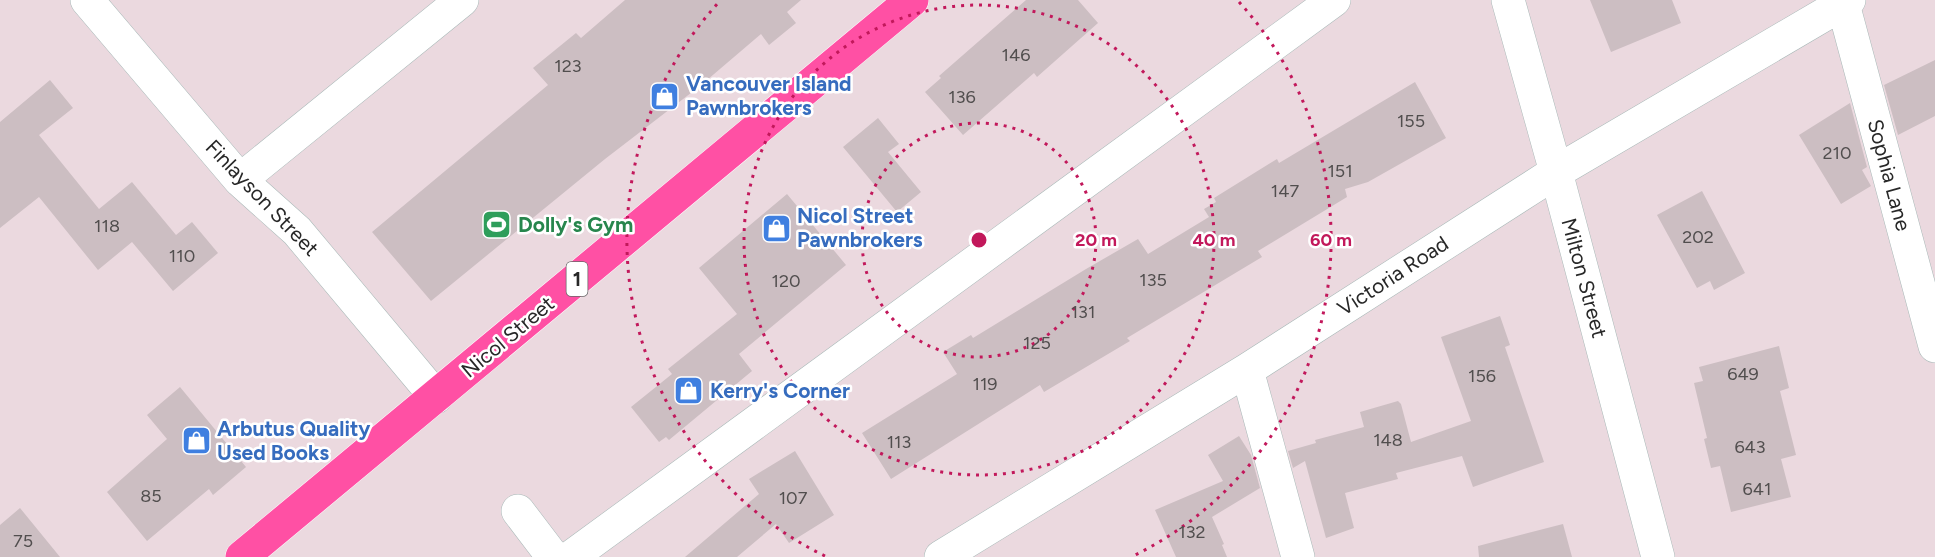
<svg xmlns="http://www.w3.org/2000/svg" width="1935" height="557" font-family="Figtree,sans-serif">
<rect width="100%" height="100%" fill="#ebd9df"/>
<path fill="#ccbec2" d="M625 0H801L787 12 796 23 769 45 761 34 700 86 605 159 431 301 372 232 548 85 533 68 576 33 581 38Z
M1026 0H1078L1098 23 1037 77 1034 73 963 135 925 92 941 78 939 76Z
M1590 0H1672L1681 23 1611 52Z
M1935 60V116L1898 135 1884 85Z
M50 80 73 108 39 135 99 209 132 182 176 235 192 222 218 253 173 291 132 242 98 270 39 197 0 228V122Z
M1415 82 1446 138 1368 182 1345 189 1347 197 1258 251 1262 257 1127 338 1130 341 1044 392 1040 385 891 479 862 433 957 374 943 352 971 335 973 338 1086 269 1138 239 1148 254 1209 217 1204 209 1216 202 1214 198 1277 159 1279 163Z
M1850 103 1867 167 1862 170 1871 186 1841 204 1799 135Z
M878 118 899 144 888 152 921 192 897 212 843 147Z
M1702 191 1745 273 1714 290 1710 281 1697 288 1657 215Z
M787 194 846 265 739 354 752 371 669 440 666 437 659 442 631 407 672 374 668 369 737 314 699 268Z
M1500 316 1510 345 1505 347 1544 462 1473 487 1462 456 1396 473 1398 479 1345 493 1354 528 1326 538 1305 461 1293 468 1288 451 1316 443 1315 440 1364 427 1360 412 1398 401 1401 404 1411 442 1471 421 1441 337Z
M1779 346 1789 388 1780 391 1796 455 1781 459 1791 497 1731 512 1720 466 1711 468 1704 439 1707 438 1694 383 1703 381 1699 367Z
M180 387 246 467 213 495 209 489 147 541 107 492 167 439 147 415Z
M1239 436 1251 455 1260 488 1212 517 1224 544 1222 545 1227 557H1176L1155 510 1223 481 1208 455Z
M795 451 834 515 789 543 776 524 737 557H685L759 494 749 479Z
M20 508 60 557H0V525Z
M1563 524 1572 557H1479L1478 546Z"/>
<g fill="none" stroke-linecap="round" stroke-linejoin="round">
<defs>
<path id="minor" d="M87 0 240 180 297 231 436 397
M1508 0 1556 172 1658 557
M1843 4 1935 346
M240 180 462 0
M1247 370 1298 557
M518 511 553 557
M571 557 1334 0
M941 557 1247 370 1556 172 1849 0"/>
<path id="highway" d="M242 557 912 0"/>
</defs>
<use href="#minor" stroke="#a9b9b8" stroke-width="34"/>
<use href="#highway" stroke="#fff" stroke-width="34"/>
<use href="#minor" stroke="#fff" stroke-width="33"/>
<use href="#highway" stroke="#ff50a4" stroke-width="33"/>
</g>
<g fill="none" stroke="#c2185b" stroke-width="3" stroke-dasharray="3 6">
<circle cx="979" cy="240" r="117"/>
<circle cx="979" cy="240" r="235"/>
<path d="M825 556A352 352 0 0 1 719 2M1239 2A352 352 0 0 1 1133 556"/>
</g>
<defs>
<symbol id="shop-square" viewBox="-11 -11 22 22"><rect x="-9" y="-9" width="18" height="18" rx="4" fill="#3f7fe0" stroke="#fff"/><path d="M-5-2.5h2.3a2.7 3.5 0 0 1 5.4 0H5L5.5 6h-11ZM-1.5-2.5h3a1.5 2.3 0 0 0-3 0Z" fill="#fff"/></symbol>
<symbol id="stadium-square" viewBox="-11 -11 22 22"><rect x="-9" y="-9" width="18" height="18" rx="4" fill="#2e9e5b" stroke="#fff"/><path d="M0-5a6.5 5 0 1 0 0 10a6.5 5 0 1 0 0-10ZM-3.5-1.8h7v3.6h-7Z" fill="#fff"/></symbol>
</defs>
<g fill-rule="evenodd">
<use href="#shop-square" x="648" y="80" width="33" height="33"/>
<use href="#stadium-square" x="480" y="208" width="33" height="33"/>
<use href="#shop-square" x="760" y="212" width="33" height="33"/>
<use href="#shop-square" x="672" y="374" width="33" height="33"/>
<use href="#shop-square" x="180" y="424" width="33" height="33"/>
</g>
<g text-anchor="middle" stroke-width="5" stroke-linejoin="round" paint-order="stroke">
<g font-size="18" fill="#514e4e">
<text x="1016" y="61">146</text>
<text x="568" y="72">123</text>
<text x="962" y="103">136</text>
<text x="1411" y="127">155</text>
<text x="1837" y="159">210</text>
<text x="1340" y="177">151</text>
<text x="1285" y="197">147</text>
<text x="107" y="232">118</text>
<text x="1698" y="243">202</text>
<text x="182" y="262">110</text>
<text x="1153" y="286">135</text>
<text x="786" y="287">120</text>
<text x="1083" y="318">131</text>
<text x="1037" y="349">125</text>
<text x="1743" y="380">649</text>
<text x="1482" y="382">156</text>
<text x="985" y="390">119</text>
<text x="1388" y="446">148</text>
<text x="899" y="448">113</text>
<text x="1750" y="453">643</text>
<text x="1757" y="495">641</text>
<text x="151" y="502">85</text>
<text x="793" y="504">107</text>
<text x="1192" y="538">132</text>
<text x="23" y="547">75</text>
</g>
<rect fill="#fff" stroke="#686868" stroke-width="1.5" x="566.5" y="262" width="21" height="34" rx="4.5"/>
<g font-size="20" font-weight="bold" fill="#282828">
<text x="577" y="286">1</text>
</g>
<g font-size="21" font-weight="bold" fill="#366cbe" stroke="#fff" text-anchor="start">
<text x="686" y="91">Vancouver Island<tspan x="686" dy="24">Pawnbrokers</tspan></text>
<text x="797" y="223">Nicol Street<tspan x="797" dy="24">Pawnbrokers</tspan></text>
<text x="710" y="398">Kerry's Corner</text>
<text x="217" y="436">Arbutus Quality<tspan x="217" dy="24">Used Books</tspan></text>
</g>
<g font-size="21" fill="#282828" stroke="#fff">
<text transform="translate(1889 175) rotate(75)" y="7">Sophia Lane</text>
<text transform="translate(262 198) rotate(46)" y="7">Finlayson Street</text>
<text transform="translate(1393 276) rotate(-33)" y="7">Victoria Road</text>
<text transform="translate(1584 278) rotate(75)" y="7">Milton Street</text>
<text transform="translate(508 337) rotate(-40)" y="7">Nicol Street</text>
</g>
<g font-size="21" font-weight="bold" fill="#27864d" stroke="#fff" text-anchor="start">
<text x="518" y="232">Dolly's Gym</text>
</g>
</g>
<circle cx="979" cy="240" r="9" fill="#c2185b" stroke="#fff" stroke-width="3"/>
<g font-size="18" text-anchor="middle" font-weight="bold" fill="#c2185b" stroke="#fff" stroke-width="5" stroke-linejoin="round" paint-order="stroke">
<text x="1096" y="246">20 m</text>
<text x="1214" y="246">40 m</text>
<text x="1331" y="246">60 m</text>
</g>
</svg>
